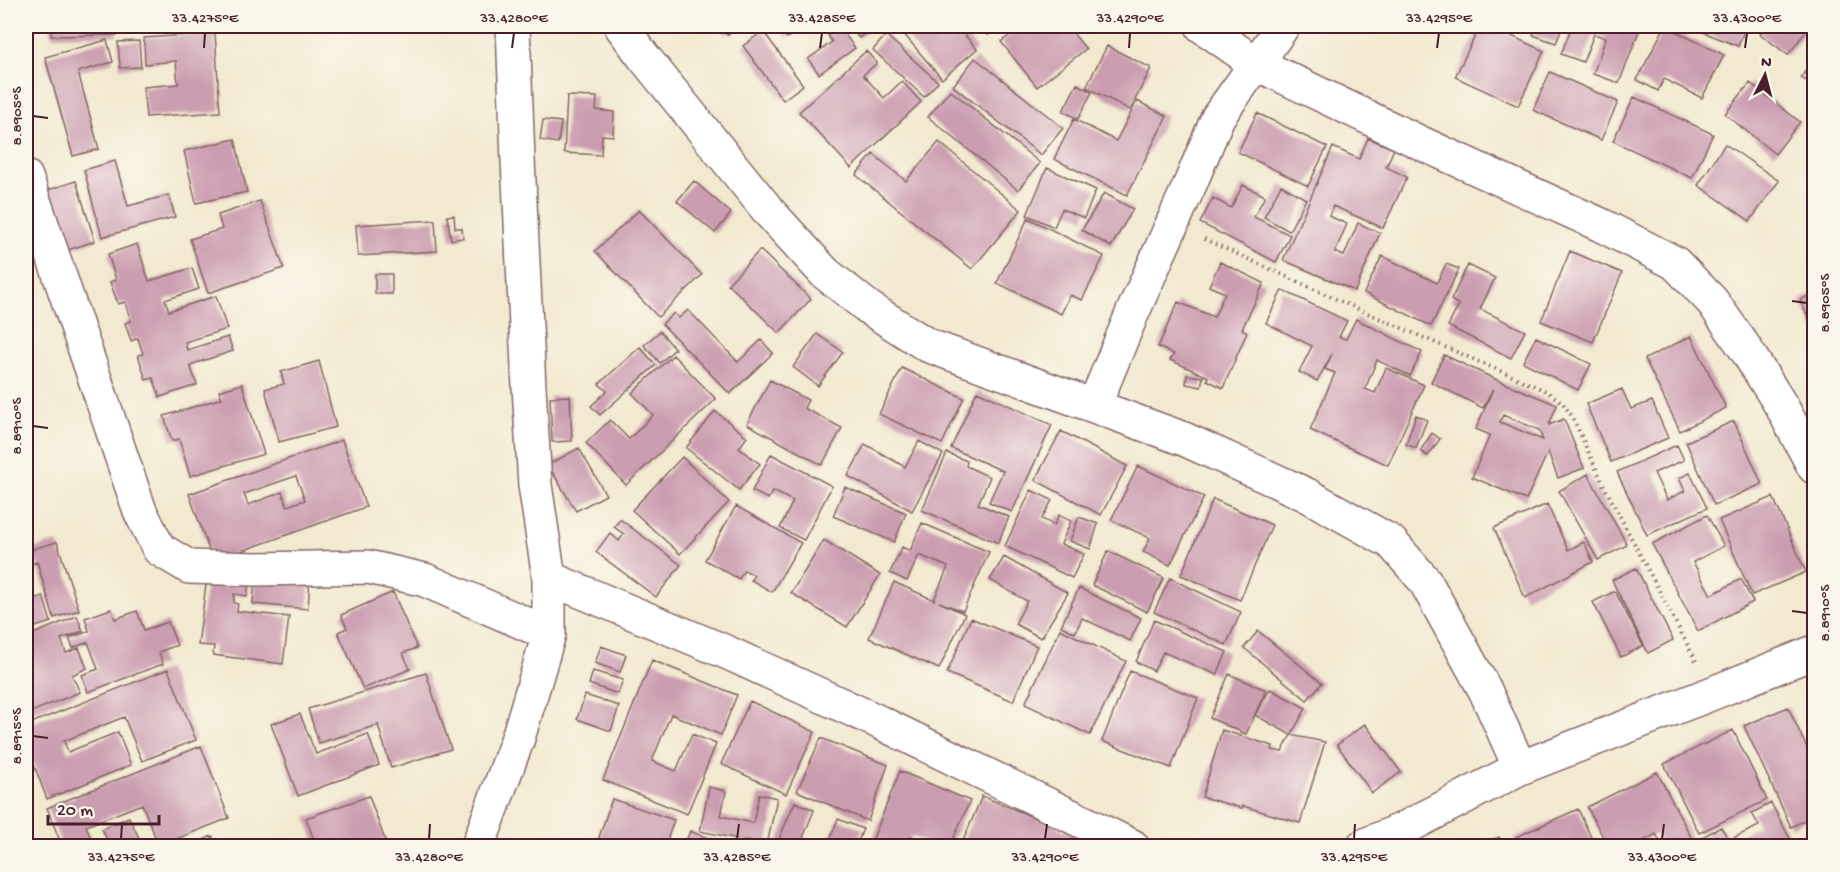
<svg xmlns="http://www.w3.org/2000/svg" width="1840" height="872" font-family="'Gochi Hand',sans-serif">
<rect width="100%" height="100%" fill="#fbf7ec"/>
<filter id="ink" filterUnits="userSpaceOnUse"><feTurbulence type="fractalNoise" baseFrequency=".0167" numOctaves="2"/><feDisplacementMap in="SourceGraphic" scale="12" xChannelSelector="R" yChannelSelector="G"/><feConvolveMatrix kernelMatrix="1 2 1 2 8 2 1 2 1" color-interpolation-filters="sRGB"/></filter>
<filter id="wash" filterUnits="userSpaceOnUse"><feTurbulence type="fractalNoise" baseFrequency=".008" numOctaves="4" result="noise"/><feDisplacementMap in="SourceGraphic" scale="24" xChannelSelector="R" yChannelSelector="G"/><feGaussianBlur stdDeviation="1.35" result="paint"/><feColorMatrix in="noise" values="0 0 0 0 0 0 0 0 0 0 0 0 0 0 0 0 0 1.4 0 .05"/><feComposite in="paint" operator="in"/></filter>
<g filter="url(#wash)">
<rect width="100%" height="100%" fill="#f2e9d0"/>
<g id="blocks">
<path fill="#cb9db0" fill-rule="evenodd" d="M51 26H117V35L51 36Z
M140 26H176V27L141 31Z
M719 26H739L727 35Z
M777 26H804L787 38Z
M849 26H874L859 38Z
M897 26H957L977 49 942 79Z
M980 26H1000L988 35Z
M1022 26H1067L1086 49 1037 87 1001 42Z
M1480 26H1490L1544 51 1518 106 1455 77Z
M1537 26H1563L1556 43 1533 35Z
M1572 26H1641L1619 83 1593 74 1606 38 1594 34 1583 62 1561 54Z
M1665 26 1724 55 1702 98 1664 79 1658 91 1637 80Z
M1688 26H1746L1738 46Z
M1767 26H1810L1788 55 1760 34Z
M840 28 855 48 819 74 808 59 832 42 828 36Z
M763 31 803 85 783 100 743 46Z
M215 33 220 112 146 117 143 87 178 84 176 61 145 64 144 38Z
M886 35 938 82 924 97 873 50Z
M107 40 113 62 78 72 99 149 73 156 45 57Z
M139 41 141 67 120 68 118 42Z
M1107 46 1151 68 1130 110 1086 87Z
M866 51 877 63 863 75 884 98 902 81 921 102 851 168 799 112Z
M1814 57V85L1801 78Z
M975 58 1063 128 1041 155 953 86Z
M1550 72 1618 102 1601 140 1533 110Z
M1750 83 1800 122 1775 154 1725 114Z
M1077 84 1092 92 1078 119 1063 111Z
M950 90 1040 163 1018 190 928 117Z
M567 96 597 97 596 110 614 112 613 136 602 135 601 155 564 153Z
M1634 97 1713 134 1692 178 1613 141Z
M1137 101 1167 116 1127 195 1054 159 1074 119 1116 141Z
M1257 113 1327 147 1308 186 1238 152Z
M543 120 561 122 558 143 540 140Z
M1368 138 1394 149 1386 167 1407 177 1383 228 1333 206 1329 216 1347 224 1335 252 1344 256 1358 223 1380 233 1355 291 1283 260 1333 147 1359 159Z
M235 139 247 192 196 203 184 151Z
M939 142 1021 210 972 269 856 175 873 154 906 181Z
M1725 144 1779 181 1750 221 1698 185Z
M115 161 128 206 169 195 175 217 102 237 84 170Z
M1047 168 1096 190 1084 218 1062 209 1054 227 1027 215Z
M76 181 95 241 65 251 45 191Z
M694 181 731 213 715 233 677 201Z
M1243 185 1265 196 1254 217 1290 235 1276 262 1200 223 1213 198 1231 208Z
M1281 185 1306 199 1289 231 1264 217Z
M1104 193 1133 209 1111 247 1082 230Z
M260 201 284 268 208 293 190 239 222 229 218 215Z
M639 210 702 275 658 317 595 251Z
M454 215 455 228H462L463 238 451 240 447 216Z
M1028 218 1104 256 1082 300 1070 295 1061 314 997 283Z
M435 220 437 251 358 256 356 225Z
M137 244 149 281 192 268 199 289 165 300 169 311 216 296 227 329 185 342 187 350 228 337 233 351 190 365 197 385 160 397 153 378 146 380 138 355 143 354 138 338 131 341 125 323 131 321 125 302 118 304 110 282 116 280 108 254Z
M760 250 811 299 779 333 728 284Z
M1570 251 1622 273 1593 342 1541 321Z
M1382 256 1437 283 1446 264 1459 269 1431 326 1364 293Z
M1220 262 1264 283 1242 329 1247 332 1223 388 1207 380 1208 377 1170 360 1174 354 1158 347 1178 302 1214 317 1225 293 1209 286Z
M1468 265 1495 278 1480 309 1525 331 1511 358 1448 326 1459 305 1451 300Z
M375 274H392V294H375Z
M1282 290 1347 321 1339 337 1346 339 1356 319 1422 352 1410 376 1377 360 1365 389 1375 393 1386 368 1424 385 1388 465 1310 430 1335 373 1325 369 1332 354 1317 381 1299 372 1312 346 1266 323Z
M1814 293V330L1800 300Z
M688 310 738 362 761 340 773 353 730 394 662 324 674 313 679 318Z
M660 331 675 349 660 363 644 345Z
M817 334 843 352 818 386 793 367Z
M1691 336 1726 408 1680 431 1645 359Z
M1536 337 1591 364 1578 390 1523 362Z
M640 347 656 365 600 415 591 406 607 391 599 384Z
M673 355 716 399 626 485 586 443 610 420 629 439 653 415 632 393Z
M1444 355 1497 380 1557 405 1549 425 1564 419 1584 468 1558 478 1548 452 1526 500 1472 477 1490 435 1476 429 1493 389 1483 408 1431 382ZM1503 415 1539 430 1543 440 1500 422Z
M319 361 336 427 279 442 265 389 284 384 281 372Z
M902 368 964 398 942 444 879 414Z
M1187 375 1203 377 1201 387 1186 384Z
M770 380 808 400 804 408 842 428 822 465 747 424Z
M242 384 264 454 190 476 179 439 172 441 164 416 222 398 219 391Z
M1622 389 1631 409 1652 401 1668 438 1611 462 1586 404Z
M977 391 1052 425 1012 512 989 502 1003 471 951 448Z
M570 396 572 441 552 442 550 397Z
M715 411 747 437 739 448 760 464 739 490 686 448Z
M1416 415 1427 420 1416 448 1406 444Z
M1734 421 1762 484 1714 505 1686 442Z
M1061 431 1127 466 1101 515 1035 480Z
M1432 433 1440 439 1428 456 1420 451Z
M342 440 366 507 213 561 189 494ZM296 476 305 500 287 506 282 492 248 505 244 494Z
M919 441 943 454 912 511 848 476 865 444 905 467Z
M1677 445 1684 460 1654 473 1667 500 1685 491 1679 478 1690 473 1707 508 1647 535 1617 472Z
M579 448 606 495 576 511 548 465Z
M947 453 967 461 966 466 990 477 978 504 1009 517 998 543 922 510Z
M771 454 832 486 804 540 780 528 793 501 773 491 768 499 752 491Z
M682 457 729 502 680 554 632 510Z
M1138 466 1204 497 1170 565 1143 552 1150 538 1111 520Z
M1588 474 1627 545 1598 560 1559 491Z
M845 487 906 513 894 542 833 516Z
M1031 490 1052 500 1042 519 1054 525 1059 515 1071 521 1061 544 1084 554 1072 578 1005 546Z
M1773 497 1806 572 1752 595 1719 520Z
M1213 499 1272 525 1240 600 1181 575Z
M1547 504 1568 550 1584 542 1593 562 1525 598 1494 528Z
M736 506 801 543 772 592 751 580 754 575 744 570 739 579 705 560Z
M1707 515 1724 546 1693 562 1711 595 1741 579 1753 602 1698 631 1652 544Z
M1079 517 1098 524 1090 549 1070 541Z
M620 519 681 565 656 597 596 552 610 533 619 541 624 534 614 527Z
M922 523 989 552 963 611 939 602 965 614 939 669 869 638 894 582 934 600 948 567 919 555 907 581 890 573 902 547 910 551Z
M824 540 880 575 847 627 791 593Z
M57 542 79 610 54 618 37 562 26 566V551Z
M1108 551 1164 578 1147 612 1092 585Z
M1004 557 1068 593 1041 638 1015 624 1027 601 990 580Z
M1636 568 1673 640 1648 653 1612 580Z
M255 572 310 576 308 609 253 604Z
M207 577 249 582 247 596 234 594V603L238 604 237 611 289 617 283 664 213 655 214 646 198 645Z
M1170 578 1241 612 1226 645 1154 612Z
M1079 588 1141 618 1130 641 1082 618 1075 633 1061 626Z
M1615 591 1643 646 1621 657 1593 602Z
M393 592 417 648 403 653 410 669 363 689 338 632 347 628 341 615Z
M43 596 51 622 26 630V601Z
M111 609 115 619 137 611 144 630 168 622 177 645 159 652 163 664 88 692 82 675 98 669 88 642 73 648 69 638 89 631 85 618Z
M77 616 83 631 61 639 66 653 79 648 87 668 72 675 80 692 26 714V637Z
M971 618 1037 646 1013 701 947 673Z
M1154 620 1227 652 1217 675 1163 652 1154 671 1136 662Z
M1060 629 1126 661 1090 735 1025 704Z
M1258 631 1322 683 1307 700 1244 648Z
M601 646 626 655 620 672 595 663Z
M652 660 737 695 721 735 671 714 652 761 676 771 692 734 716 744 687 814 603 780Z
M168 669 196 740 142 761 124 717 64 741 68 752 118 732 131 765 47 799 26 744V725Z
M593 671 623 680 618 694 589 684Z
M1130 671 1198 698 1171 768 1102 741Z
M426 673 451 749 391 768 378 725 319 743 308 709Z
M1229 674 1266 690 1246 734 1210 718Z
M1270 689 1306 708 1291 735 1255 715Z
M585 695 619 706 611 731 577 719Z
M750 701 815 732 786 794 721 764Z
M1788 707 1814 763V816L1791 827 1744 726Z
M300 714 316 754 368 734 379 765 298 796 271 724Z
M1365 724 1401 772 1372 793 1337 745Z
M1222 730 1273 746 1272 750 1282 752 1291 735 1325 742 1300 823 1243 806 1242 808 1202 797Z
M1733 730 1767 800 1699 833 1664 764Z
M821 738 888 765 868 821 797 791Z
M201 746 229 818 159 846 142 804 86 826 94 846H62L47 808Z
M900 771 970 801 950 846H935L911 836 906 846H870Z
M1657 772 1693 841 1683 846H1662L1656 834 1638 844 1639 846H1608L1587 807Z
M709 787 726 791 721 816 753 823 759 794 777 798 767 845 700 831Z
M369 796 387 846H365L364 844 356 846H316L306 818Z
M982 796 1079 836 1074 846H961Z
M612 799 674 820 665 846H596Z
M795 802 814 810 803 838 822 846H776Z
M1771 803 1794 846H1707L1702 837 1721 827 1729 840 1759 826 1752 813Z
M1578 809 1595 846H1518L1514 838Z
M129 817 142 844 137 846H110L102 829Z
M838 819 863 829 856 846H827Z
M690 831 727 846H684Z
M212 836 217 846H190Z
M1499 837 1504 846H1480Z"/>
</g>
</g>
<g filter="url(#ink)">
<use href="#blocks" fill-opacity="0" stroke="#856665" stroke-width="1.5"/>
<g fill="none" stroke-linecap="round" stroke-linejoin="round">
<defs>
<path id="minor" d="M621 26 643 56 771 214 825 273 869 308 927 345 1184 439 1307 495 1391 542 1425 581 1485 690 1520 768
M1202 26 1255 63 1423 144 1601 225 1675 263 1712 301 1745 348 1782 407 1814 467
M26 177 140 511 159 549 189 567 256 569 368 567 425 580 549 634
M1094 406 1132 314 1191 182 1218 117 1283 26
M549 578 726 652 879 722 1132 846
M478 846 518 738 549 634V578L535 485 529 387 518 160 513 26
M1363 846 1403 829 1520 768 1713 693 1814 652"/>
</defs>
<use href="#minor" stroke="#856665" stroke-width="36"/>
<path stroke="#856665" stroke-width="4" stroke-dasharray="1.5 4.5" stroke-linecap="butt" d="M1204 239 1349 305 1546 391 1562 402 1572 416 1604 486 1696 661"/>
<use href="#minor" stroke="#fff" stroke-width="33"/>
</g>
</g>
<path fill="none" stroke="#4a1f2b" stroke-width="2" d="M204 48 205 33M512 48 514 33M820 48 822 33M1129 48 1130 33M1437 48 1439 33M1745 48 1747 33M33 116 48 118M1792 301 1807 303M33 426 48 428M1792 611 1807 613M33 736 48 738M121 839 122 824M429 839 430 824M737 839 739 824M1045 839 1047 824M1354 839 1355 824M1662 839 1664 824"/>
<rect width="1840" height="872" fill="none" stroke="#fbf7ec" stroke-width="66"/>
<g transform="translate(1765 75) rotate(6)" stroke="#fbf7ec" stroke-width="4.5" paint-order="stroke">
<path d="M0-4.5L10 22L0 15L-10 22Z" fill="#4a1f2b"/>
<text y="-9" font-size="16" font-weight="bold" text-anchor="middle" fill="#4a1f2b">N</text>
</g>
<path d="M48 815v9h111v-9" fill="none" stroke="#4a1f2b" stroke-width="3"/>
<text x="57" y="815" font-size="18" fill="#4a1f2b" stroke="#fbf7ec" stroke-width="4.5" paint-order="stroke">20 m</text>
<rect x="33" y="33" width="1774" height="806" fill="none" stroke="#4a1f2b" stroke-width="2"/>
<g font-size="15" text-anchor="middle" fill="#4a1f2b">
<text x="205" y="22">33.4275°E</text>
<text x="514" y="22">33.4280°E</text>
<text x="822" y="22">33.4285°E</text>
<text x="1130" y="22">33.4290°E</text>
<text x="1439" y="22">33.4295°E</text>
<text x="1747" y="22">33.4300°E</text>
<text transform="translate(16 116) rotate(-90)" y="5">8.8905°S</text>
<text transform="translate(1824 303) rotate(-90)" y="5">8.8905°S</text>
<text transform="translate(16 426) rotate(-90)" y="5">8.8910°S</text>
<text transform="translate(1824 613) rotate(-90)" y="5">8.8910°S</text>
<text transform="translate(16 736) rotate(-90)" y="5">8.8915°S</text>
<text x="121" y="861">33.4275°E</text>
<text x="429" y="861">33.4280°E</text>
<text x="737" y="861">33.4285°E</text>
<text x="1045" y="861">33.4290°E</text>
<text x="1354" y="861">33.4295°E</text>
<text x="1662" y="861">33.4300°E</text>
</g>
</svg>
